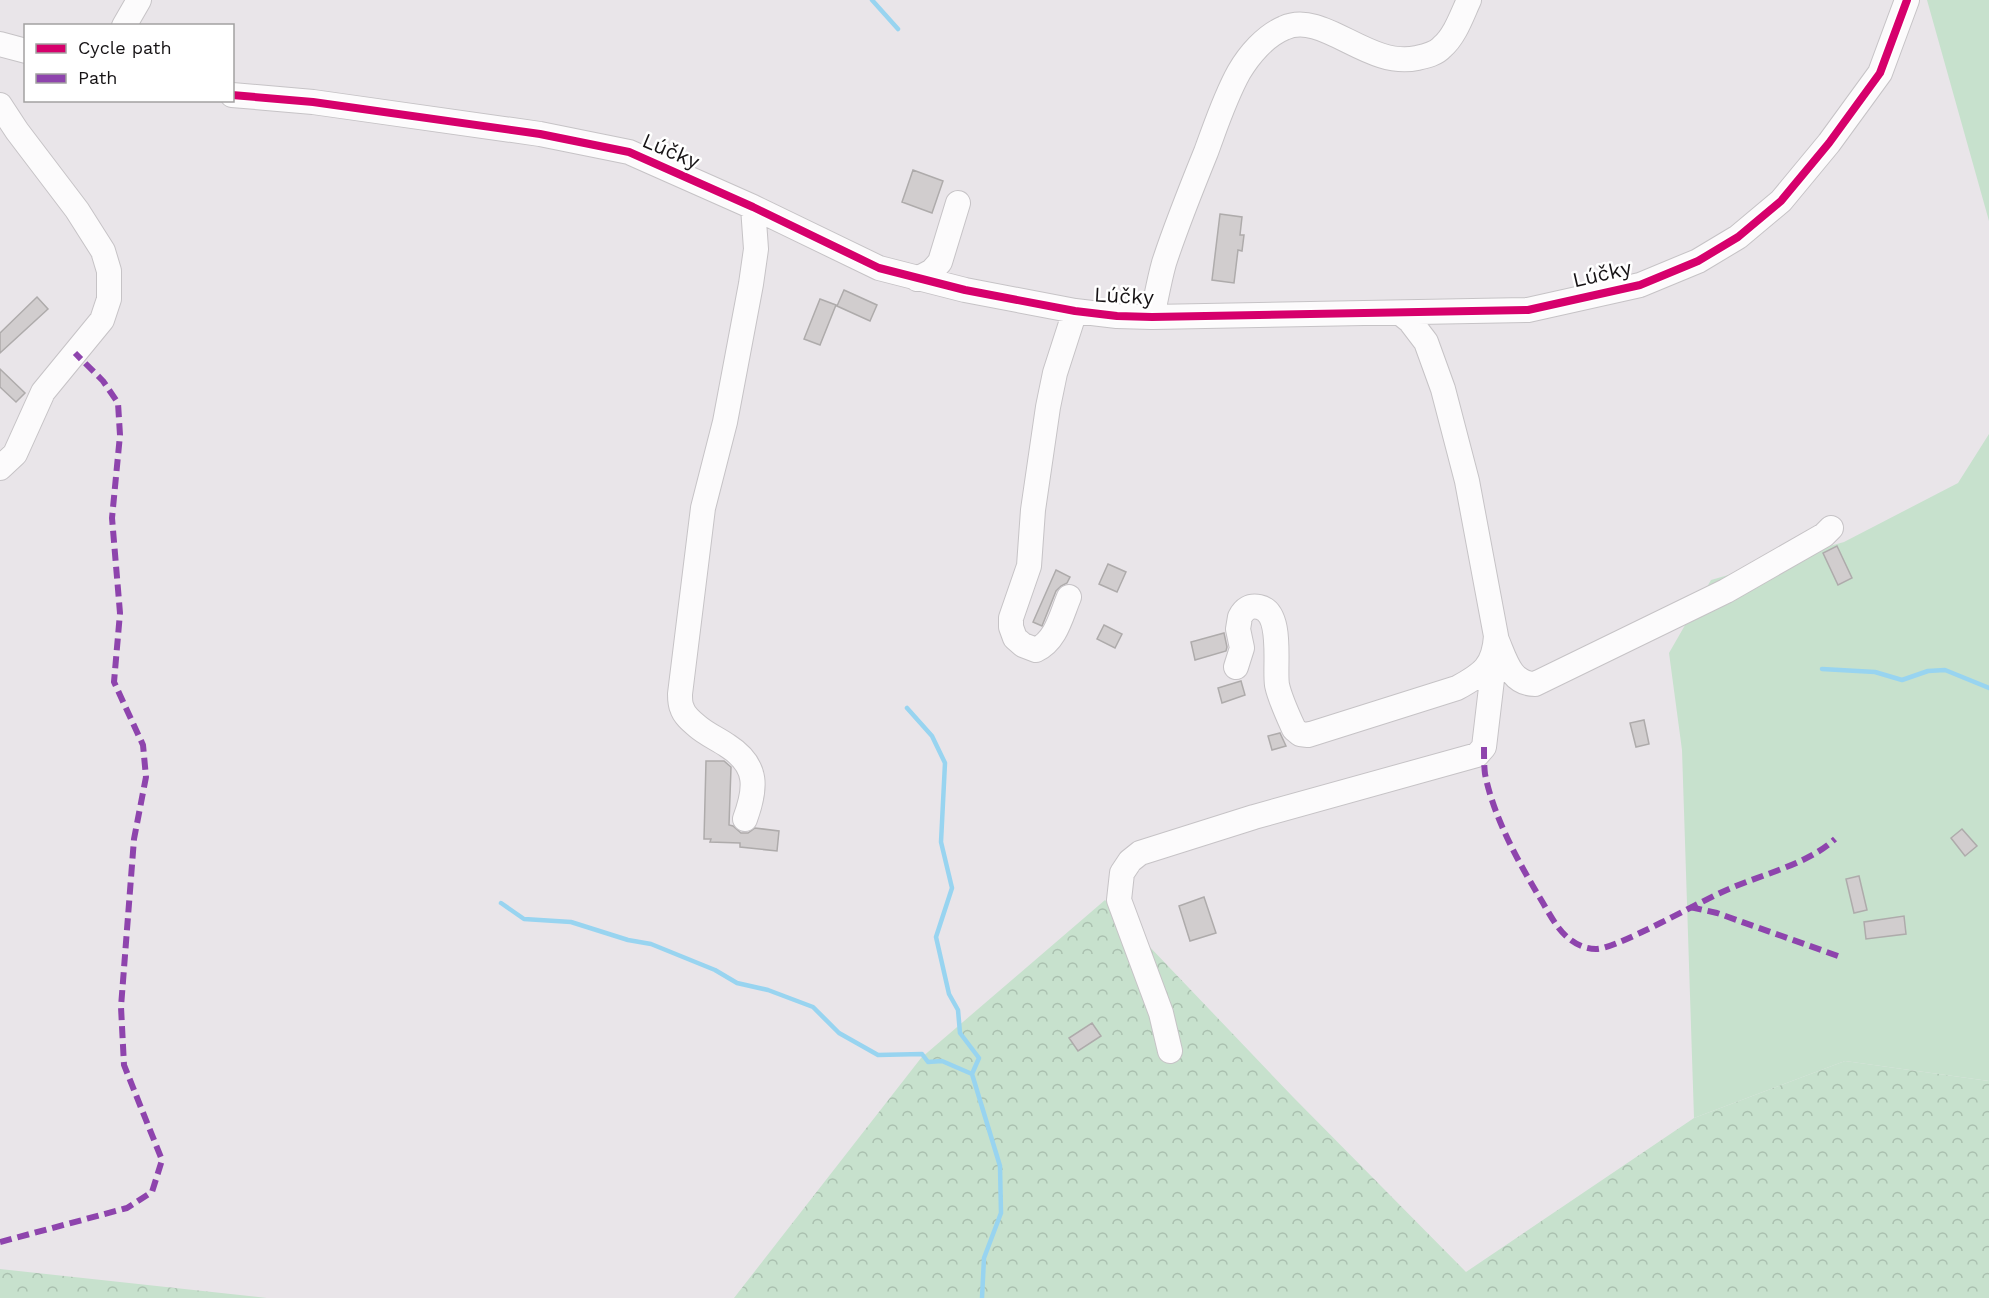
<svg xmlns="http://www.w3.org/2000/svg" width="1989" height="1298" font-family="'Work Sans',sans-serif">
<defs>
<pattern id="forest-crowns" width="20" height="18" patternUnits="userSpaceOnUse" patternTransform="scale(1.5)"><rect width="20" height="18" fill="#c7e1cd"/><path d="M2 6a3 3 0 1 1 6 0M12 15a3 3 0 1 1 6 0" fill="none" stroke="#aac0af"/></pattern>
</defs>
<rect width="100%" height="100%" fill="#e9e5e9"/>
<path fill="#c7e1cd" d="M1927 0H1989V221Z
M1989 434V1081L1845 1061 1694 1118 1682 750 1669 653 1711 580 1844 542 1958 483Z"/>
<path fill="url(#forest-crowns)" d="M1105 900 1293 1097 1466 1272 1694 1118 1845 1061 1989 1081V1298H734L921 1058Z
M0 1269 267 1298H0Z"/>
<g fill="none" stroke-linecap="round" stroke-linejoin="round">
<path stroke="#98d4f0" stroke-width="4.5" d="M872 0 898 29
M1822 669 1875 672 1902 680 1928 671 1945 670 1989 688
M907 708 932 736 945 763 941 842 952 888 936 937 949 994 958 1010 960 1033 979 1058 972 1074
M501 903 524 919 571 922 628 940 651 944 715 970 737 983 768 990 813 1007 839 1033 878 1055 922 1054 928 1062 942 1061 972 1074 1000 1166 1001 1213 984 1258 982 1298"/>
</g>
<path fill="#d1cdce" stroke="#aeabab" stroke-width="1.5" d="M913 170 943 181 932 213 902 202Z
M1220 214 1242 217 1240 235H1244L1242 251 1238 250 1234 283 1212 280Z
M844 290 877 305 870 321 837 306Z
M37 297 48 309 0 353V333Z
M820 299 836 305 820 345 804 339Z
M0 369 25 393 16 402 0 387Z
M1837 546 1852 578 1838 585 1823 553Z
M1108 564 1126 572 1117 592 1099 584Z
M1056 570 1070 577 1067 583 1061 586 1056 591 1042 626 1033 622Z
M1104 625 1122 634 1115 648 1097 639Z
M1224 633 1227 647 1226 651 1195 660 1191 642Z
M1241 681 1245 695 1222 703 1218 688Z
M1644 720 1649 744 1636 747 1630 723Z
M1280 733 1286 746 1272 750 1268 736Z
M706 761H724L731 767 729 825 733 826 741 833H748L755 828 779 831 777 851 740 847V843L710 842 711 839H704Z
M1962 829 1977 846 1965 856 1951 838Z
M1859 876 1867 910 1854 913 1846 879Z
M1204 897 1216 933 1190 941 1179 906Z
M1904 916 1906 934 1866 939 1864 922Z
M1092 1023 1101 1036 1078 1051 1069 1038Z"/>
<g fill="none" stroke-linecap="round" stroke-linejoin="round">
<defs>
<path id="minor" d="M124 26 139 0
M0 44 26 51
M232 95 313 102 540 134 629 152 753 207 879 268 965 290 1075 311 1117 316 1152 317 1528 310 1640 285 1698 261 1738 237 1781 201 1829 143 1880 73 1907 0
M0 105 17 131 77 210 103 251 109 271V299L102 320 43 392 15 454 0 468
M917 279 932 271 940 262 958 203
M1152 317C1156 299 1159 281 1164 263 1176 226 1191 189 1206 152 1216 125 1225 97 1239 72 1249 55 1265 36 1284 28 1323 10 1368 69 1417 58 1426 56 1436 54 1442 47 1455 36 1462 15 1469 0
M1069 597C1061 616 1056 641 1036 650L1023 645 1015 638 1011 627V618L1029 566 1033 510 1048 407 1055 373 1075 311
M1496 638C1505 658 1510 684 1535 684L1726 591 1824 535 1831 528
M1236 667 1242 648 1238 629 1240 617C1244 609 1250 605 1259 607 1284 612 1274 666 1277 685 1280 699 1288 716 1294 729L1300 734 1308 735 1457 688C1483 674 1494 666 1496 636L1467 481 1443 389 1426 342 1410 321 1400 313
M745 819C756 789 759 766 728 746 718 739 706 734 697 726 691 721 684 715 682 708 680 704 680 699 680 694L703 508 725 422 751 284 756 249 753 207
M1170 1051 1161 1013 1119 900 1122 873 1130 861 1140 853 1254 817 1477 755 1484 747 1495 654"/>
</defs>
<use href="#minor" stroke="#c6c3c6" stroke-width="26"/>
<use href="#minor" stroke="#fcfbfc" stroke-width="24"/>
<path stroke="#8e44ad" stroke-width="6" stroke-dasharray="12 6" stroke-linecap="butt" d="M1484 747C1484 756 1484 766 1485 774 1494 819 1520 865 1543 903 1550 915 1557 928 1567 937 1575 944 1585 949 1596 949 1613 950 1698 903 1720 893 1757 875 1806 866 1835 839
M1690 907 1717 913 1838 956
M0 1242 127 1208 152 1192 162 1160 124 1065 121 1007 134 839 146 777 143 745 114 682 120 613 112 518 120 435 118 403 103 381 75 353"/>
<defs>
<path id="cycleway" d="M232 95 313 102 540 134 629 152 753 207 879 268 965 290 1075 311 1117 316 1152 317 1528 310 1640 285 1698 261 1738 237 1781 201 1829 143 1880 73 1907 0"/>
</defs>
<use href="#cycleway" stroke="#fff" stroke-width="11"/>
<use href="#cycleway" stroke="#d6006c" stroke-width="8"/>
</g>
<g text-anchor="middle" stroke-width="5" stroke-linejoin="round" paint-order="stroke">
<g font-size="21" fill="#161315" stroke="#fff">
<text transform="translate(671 151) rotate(23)" y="7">Lúčky</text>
<text transform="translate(1602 274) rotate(-13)" y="7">Lúčky</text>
<text transform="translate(1124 296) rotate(3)" y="7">Lúčky</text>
</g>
</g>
<rect x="24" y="24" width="210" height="78" fill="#ffffff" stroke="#a2a1a1" stroke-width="1.5"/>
<rect x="36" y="44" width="30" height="9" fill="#d6006c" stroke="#a2a1a1" stroke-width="1.5"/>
<text x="78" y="54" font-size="18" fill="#161315">Cycle path</text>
<rect x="36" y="74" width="30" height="9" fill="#8e44ad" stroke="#a2a1a1" stroke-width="1.5"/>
<text x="78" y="84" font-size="18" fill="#161315">Path</text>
</svg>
